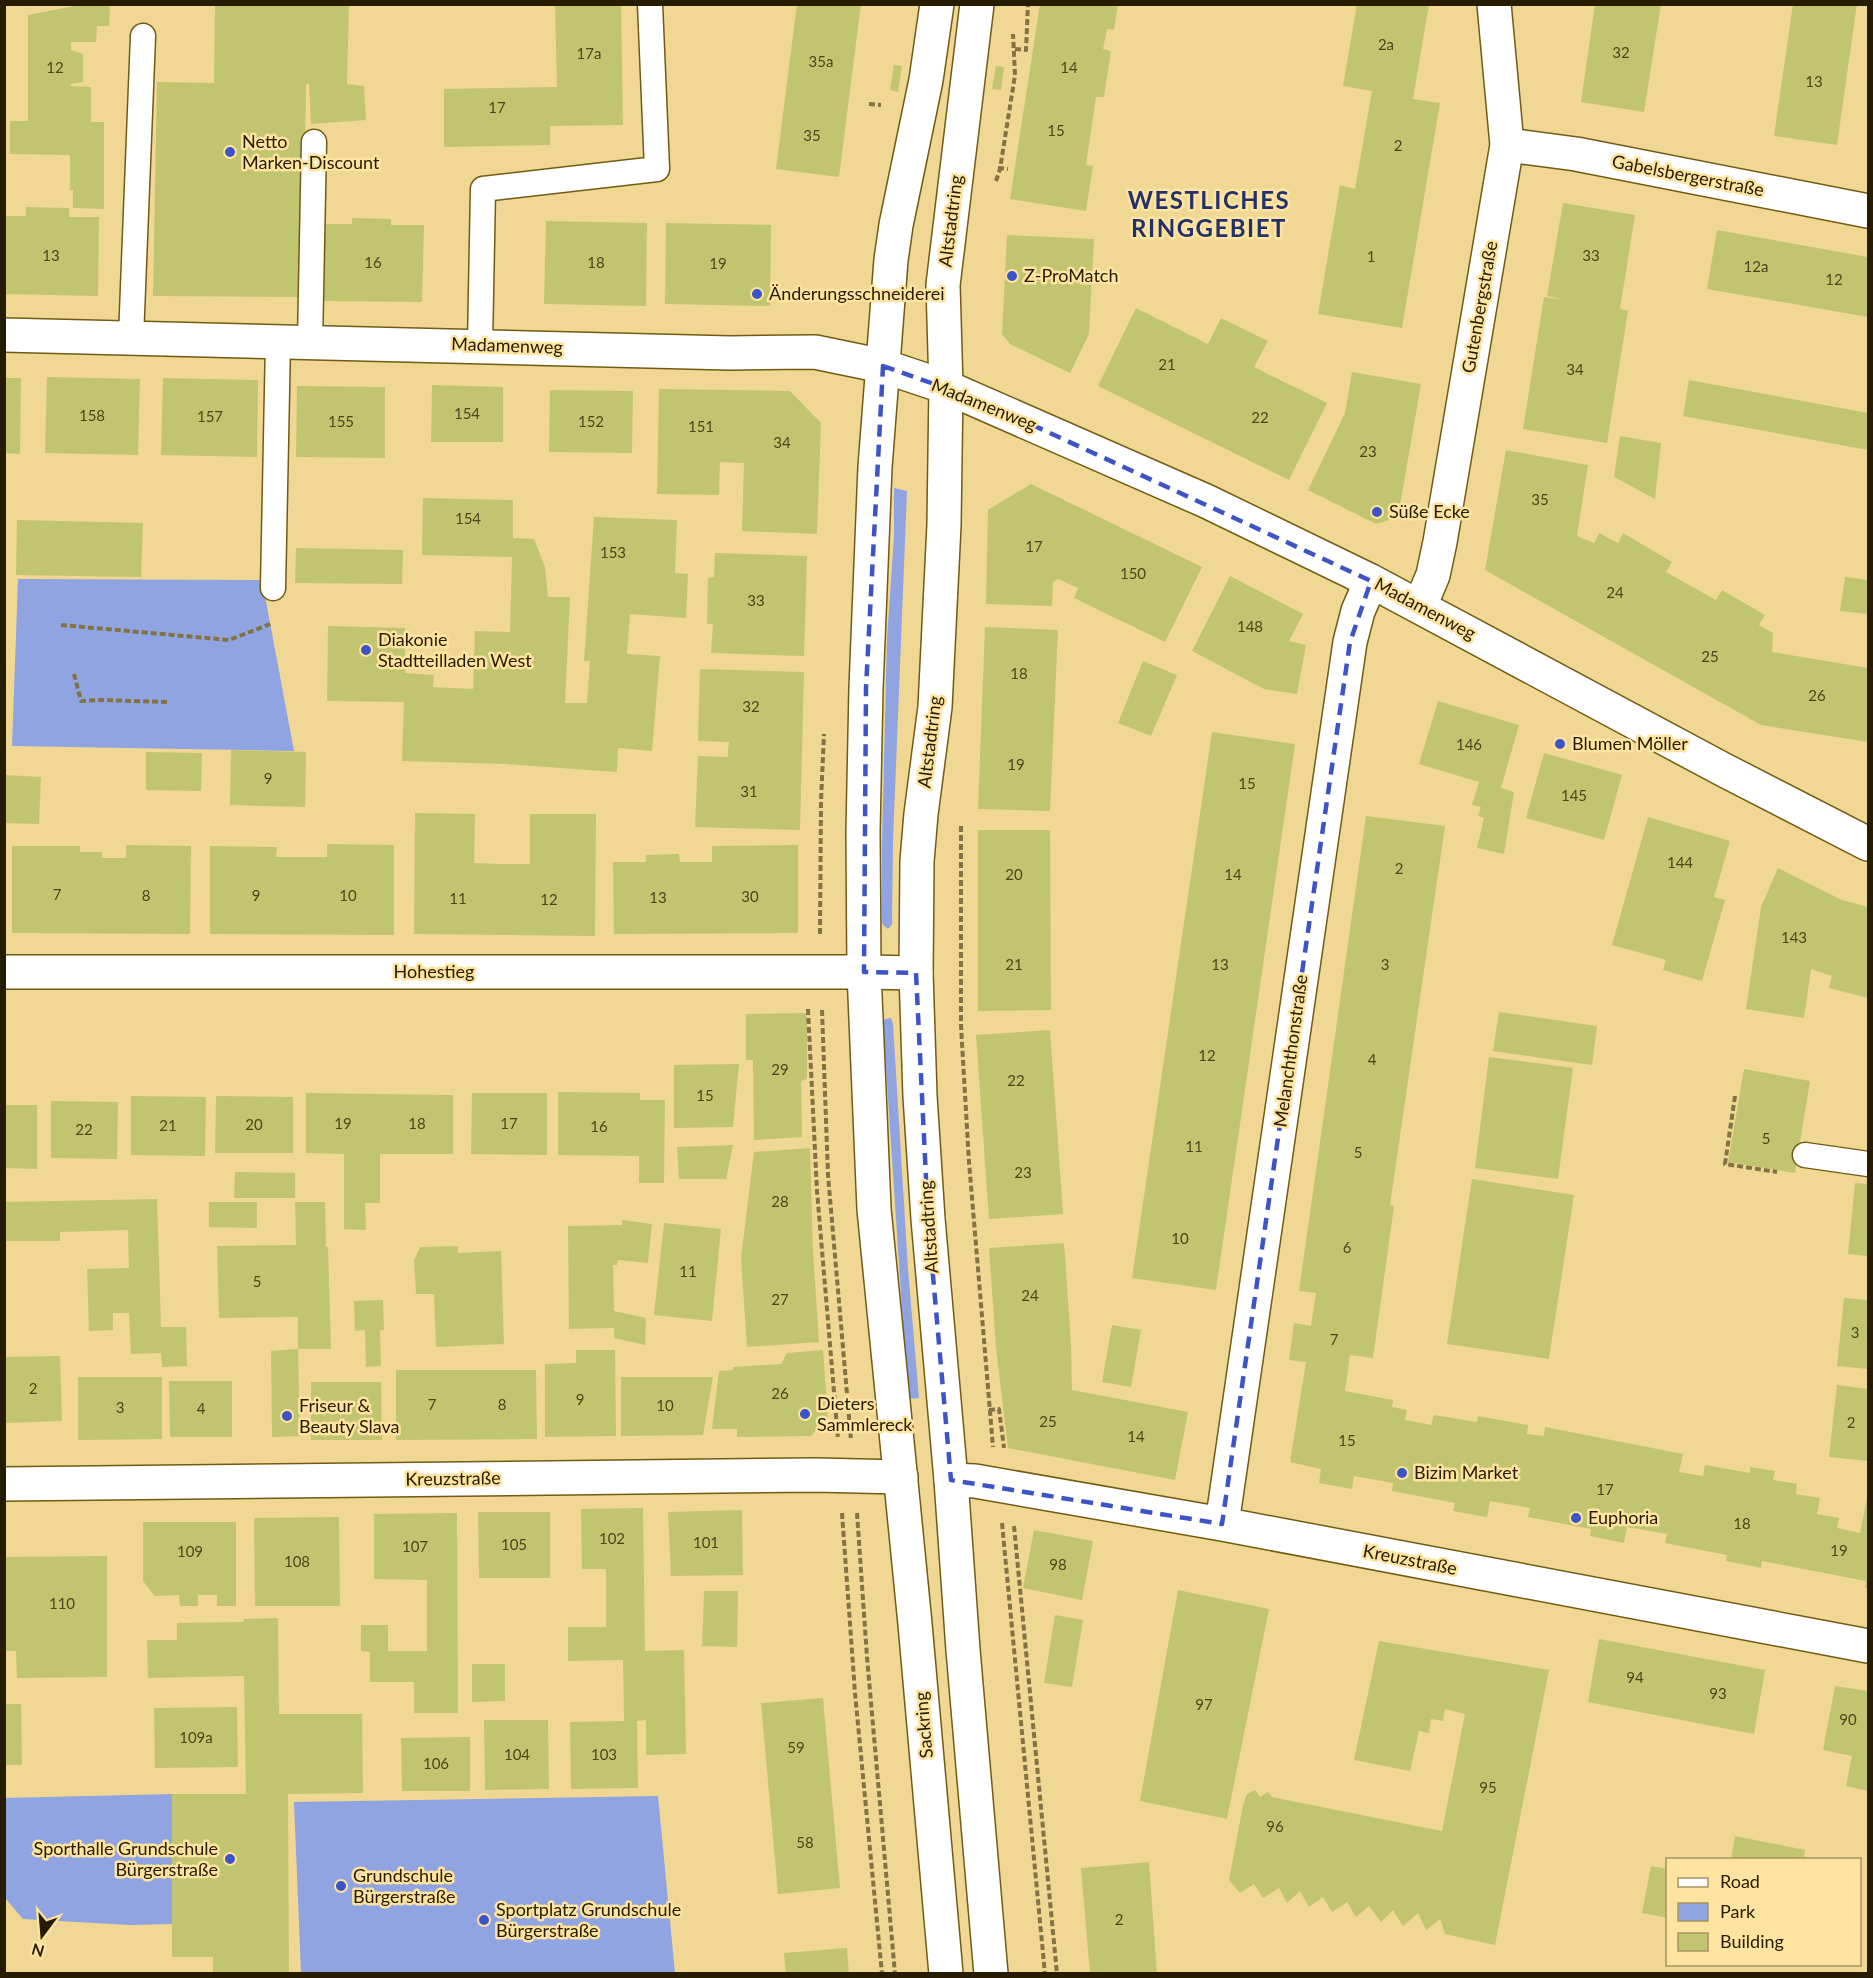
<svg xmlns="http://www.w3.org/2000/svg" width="1873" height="1978" font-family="Lato,sans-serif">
<rect width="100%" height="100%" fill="#f0d793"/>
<path fill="#90a4e2" d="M894 488 907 491 893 841 892 924 888 929 883 925 882 921V843L887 638 894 536Z
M18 579 262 580 294 751 12 746Z
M891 1018 893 1024 908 1269 919 1398 908 1399 883 1023 885 1019Z
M172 1794V1924L129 1925 23 1919 5 1898 4 1798Z
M658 1796 675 1973H301L294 1802Z"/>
<path fill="#c2c56f" d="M85 4H110L109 26H97L96 42H71V50L83 54V82L71 84V86L91 87V122H104V209L73 208V190H70V155L10 154V121H28V15Z
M215 4H349L347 84 364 86 366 120 311 124 309 84H306L303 297 153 296 157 82 214 83Z
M555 4H621L623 125 550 126V145L444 147V89L557 87Z
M797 4H861L839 177 776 169Z
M1040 4H1118L1114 30 1107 29 1103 49 1111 51 1104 97H1096L1086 165 1093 166 1086 211 1010 199Z
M1357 4H1429L1413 99 1440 103 1402 328 1318 314 1340 185 1355 189 1372 91 1343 86Z
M1595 4H1661L1644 112 1581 102Z
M1793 4H1857L1837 145 1774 136Z
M894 65 902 66 898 92 890 90Z
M996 66 1004 67 1001 90 992 89Z
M1563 203 1635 215 1620 309 1628 311 1607 443 1523 429 1544 297 1565 300 1547 296Z
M26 207 69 208V217H99L98 296 4 294V216H26Z
M352 218 391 219V225H424L422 302 321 301 323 224H352Z
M546 221 647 223 646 306 544 304Z
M666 223 771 225 770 306 665 304Z
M1717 230 1868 257V317L1707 289Z
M1007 235 1094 239 1089 334 1070 373 1010 344 1002 334Z
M1136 308 1208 344 1221 318 1268 341 1254 367 1327 403 1289 480 1098 386Z
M1352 372 1421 384 1398 517 1376 524 1308 490 1345 413Z
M47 377 140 379 138 455 45 453Z
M4 378H21L20 454 4 453Z
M163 378 258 380 257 457 161 455Z
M1689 380 1868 413V450L1683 416Z
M432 385 503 387V442H431Z
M297 386 385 387V458L296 457Z
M659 389 790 391 821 423 817 534 742 531 744 463 720 462 719 495 657 494Z
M550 390 633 391 632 453 549 452Z
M1620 436 1661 443 1655 499 1614 477Z
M1506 450 1588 465 1577 536 1594 543 1599 533 1618 543 1623 533 1672 562 1666 572 1716 600 1722 590 1765 615 1759 625 1773 633 1772 652 1868 668V742L1761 725 1485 570Z
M1031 484 1202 567 1165 642 1074 598 1078 588 1058 579 1053 582 1052 606 986 604 988 510Z
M423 498 513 500V538L534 539 545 567 548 597H570L565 703H587L590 661H584L594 517 677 520 675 573 688 574 686 618 630 614 627 654 660 656 652 751 618 748 617 772 506 764 402 761 404 702 327 701 328 626 405 628V673L434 675 433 687 473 689 475 631 510 632 512 557 422 555Z
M17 520 143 523 141 577 16 575Z
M296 548 403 550 402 584 295 583Z
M715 553 807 556 804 656 711 653 713 624H707L708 578 714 577Z
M1230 576 1303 614 1289 641 1306 645 1297 694 1264 689 1192 651Z
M1845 577 1868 580V614L1840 611Z
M985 627 1058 630 1050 811 978 809Z
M1143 661 1177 675 1151 736 1118 723Z
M700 669 804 672 800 830 695 827 698 756 728 757V750L729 742 698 741Z
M1438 701 1519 725 1501 788 1514 792 1504 854 1477 848 1484 818 1478 816 1481 807 1472 805 1479 782 1419 764Z
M1212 732 1295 744 1216 1290 1132 1278Z
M231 750 306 752 305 807 230 805Z
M146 752 202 753 201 791 146 790Z
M1544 753 1622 775 1604 840 1526 818Z
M5 775 41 777 39 824 4 823Z
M415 813 475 814 474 863 502 864H530V814H596L595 936 414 934Z
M1366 816 1445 826 1390 1205 1394 1206 1373 1358 1350 1355 1345 1391 1393 1400 1392 1407 1407 1410 1405 1420 1431 1425 1434 1415 1477 1422 1478 1416 1528 1425 1527 1434 1544 1436 1545 1427 1683 1454 1679 1472 1703 1476 1705 1465 1750 1473V1467L1775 1471 1773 1480 1797 1484 1796 1494 1820 1498 1817 1514 1839 1518 1837 1528 1860 1533 1868 1493V1588H1865L1866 1581 1762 1561 1761 1568 1726 1561 1727 1555 1665 1543 1667 1534 1627 1527 1624 1543 1590 1536 1591 1529 1528 1517 1530 1508 1490 1501 1487 1517 1453 1511 1455 1503 1392 1491 1393 1483 1354 1476 1352 1489 1319 1483 1321 1469 1290 1462 1306 1362 1289 1360 1294 1323 1311 1326 1316 1293 1299 1291Z
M1648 817 1730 841 1714 897 1725 900 1702 981 1663 970 1666 960 1612 945Z
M978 830H1050L1051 1010 978 1011Z
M327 844 394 845V935L210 934V846L277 847 276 857H327Z
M126 845 191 846 190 934 12 933V846H80V852H102V858H126Z
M798 845V933L614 934 613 862H646V855L679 854 680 862H712V846Z
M1778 868 1842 900 1868 907V998L1829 988 1832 976 1811 969 1804 1018 1746 1009 1761 907Z
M1499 1012 1597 1026 1592 1065 1493 1051Z
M807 1013V1079L801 1081 802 1137 754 1140 753 1060H746V1014Z
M1050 1030 1063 1214 989 1219 976 1035Z
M1489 1057 1573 1068 1558 1179 1475 1168Z
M739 1064 733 1127 674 1128V1065Z
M1744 1069 1810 1081 1795 1173 1728 1162Z
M558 1092 640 1093V1100H665L664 1183H639V1156L558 1155Z
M306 1093 453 1095V1154H380V1203H365L366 1230 344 1229V1154L306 1153Z
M472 1093H547V1155L471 1154Z
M131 1096 206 1097 205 1156 131 1155Z
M216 1096 293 1097V1153H215Z
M51 1101 118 1102 117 1159 51 1158Z
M4 1105H37V1169L4 1168Z
M733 1145 726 1179H679L677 1147Z
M810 1148 813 1251 819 1342 747 1347 741 1258 754 1152Z
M235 1172 295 1173V1198H234Z
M1472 1179 1574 1195 1549 1359 1447 1344Z
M1855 1183 1868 1184V1256L1848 1254Z
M157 1199 161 1327H186L187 1366 162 1367 161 1353 131 1354 129 1313H113V1330L89 1331 87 1269 129 1268 128 1230 60 1232V1241H4V1202Z
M209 1202H257V1228L209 1227Z
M295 1202H325L326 1247H328L331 1349H298L300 1436 272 1437 271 1351 298 1349V1317L219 1318 217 1246 296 1245Z
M622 1220 652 1224 648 1263 618 1260 617 1265H613L614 1311 646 1318 645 1345 614 1338V1328L569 1329 568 1226 622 1225Z
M664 1223 721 1229 712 1321 654 1315Z
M1064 1243 1071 1343 1072 1390 1188 1412 1175 1480 1008 1448 996 1348 989 1248Z
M458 1246V1253L501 1251 504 1344 436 1347 434 1294H416L414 1261 420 1247Z
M1844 1298 1868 1300V1369L1837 1366Z
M383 1300 384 1330H380L381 1366 366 1367 365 1330 355 1331 354 1301Z
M1112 1325 1141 1330 1131 1387 1102 1382Z
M576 1350H615L616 1436 545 1437V1364L576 1363Z
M823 1350 828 1417 811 1436 737 1437V1429H712L719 1371 733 1370V1367L781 1364 787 1353Z
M60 1356 62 1421 4 1423V1357Z
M396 1370H536L537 1439 396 1440Z
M78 1377H162V1439L78 1440Z
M621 1377H713L703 1435 621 1436Z
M169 1381H232V1437H170Z
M311 1382H381L382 1440H311Z
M1837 1385 1868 1389V1461L1829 1457Z
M643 1508 645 1651 684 1650 686 1754 646 1755V1720L637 1721 638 1788 571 1789 570 1722 624 1721 623 1660 568 1661V1627H606V1569H582L581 1509Z
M742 1510 743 1575 671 1576 668 1512Z
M478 1512H550V1578H479Z
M457 1513 458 1713H414V1682H370V1652L361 1651V1625H388V1651H427V1580L374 1579V1514Z
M339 1517 340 1606H255L254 1518Z
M143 1522H236V1606H217V1595H198V1606H180L179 1595 155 1596 143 1581Z
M1034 1530 1093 1541 1082 1600 1023 1588Z
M107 1556V1677L17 1678 16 1651H4V1557Z
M1178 1590 1269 1609 1227 1819 1140 1801Z
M704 1591H738L737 1647 702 1646Z
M1055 1615 1083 1620 1072 1687 1044 1683Z
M278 1618 279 1714H362L363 1793 288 1794 289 1974H213V1957H172V1794H246L244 1676 148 1678 147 1640H177V1623L243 1622 244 1619Z
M1599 1639 1765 1670 1754 1734 1588 1702Z
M1379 1641 1549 1670 1495 1945 1445 1934 1440 1919 1426 1930 1418 1913 1403 1926 1393 1910 1381 1922 1369 1906 1356 1917 1347 1902 1332 1912 1323 1897 1309 1907 1300 1891 1287 1903 1279 1888 1263 1898 1254 1884 1240 1893 1229 1880 1243 1805 1247 1794 1255 1790 1260 1797 1268 1792 1272 1797 1442 1831 1465 1714 1445 1709 1443 1721 1431 1719 1429 1733 1419 1731 1410 1771 1354 1760Z
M472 1664H505V1701L472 1702Z
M1835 1686 1868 1691V1791L1846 1786 1852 1756 1823 1750Z
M823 1698 840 1888 778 1894 761 1703Z
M4 1704H21L22 1765H4Z
M237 1707 238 1767 155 1768 154 1708Z
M484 1720H548L549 1789 485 1790Z
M470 1737V1791H402L401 1738Z
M1735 1836 1805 1850 1804 1856 1810 1860H1731Z
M1149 1862 1157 1974H1090L1081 1868Z
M1651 1866 1668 1869V1918L1642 1913Z
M847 1948 849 1974H786L784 1953Z"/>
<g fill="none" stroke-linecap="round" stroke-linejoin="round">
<defs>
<path id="service" d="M131 338 143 36
M310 342 314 142
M480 345 483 189 657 169 650 4
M273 588 278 341
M1805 1155 1868 1164"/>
<path id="minor" d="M1507 145 1576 154 1868 211
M946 387 1206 501 1371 581 1724 770 1868 844
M1420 606 1433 575 1440 542 1507 145 1494 4
M4 972H864L916 973
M951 1480 975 1481 1222 1524 1868 1646
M4 1484 816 1475 901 1477
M1222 1524 1350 642 1358 611 1371 581"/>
<path id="tertiary" d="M4 335 730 353 815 352 883 366 946 387"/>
<path id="secondary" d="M937 4 926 80 896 225 891 260 875 467 866 688 863 832 864 972 874 1209 915 1624 946 1974
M977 4 943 285 946 387 944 525 935 707 921 814 917 861 916 973 920 1096 928 1219 951 1480 963 1650 991 1974"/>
</defs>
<use href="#service" stroke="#725b13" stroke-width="27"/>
<use href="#minor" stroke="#725b13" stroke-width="36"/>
<use href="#tertiary" stroke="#725b13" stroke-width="36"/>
<use href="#secondary" stroke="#725b13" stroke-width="36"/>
<path stroke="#827244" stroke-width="4" stroke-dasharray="6 3" stroke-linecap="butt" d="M1015 49 1026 50 1028 4
M869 104 881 105
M998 168 1008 169
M996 181 1000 169 1015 75 1013 34
M61 625 229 640 273 623
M74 674 81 701 102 700 167 702
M961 826V1026L969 1162 993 1447
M820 934 821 801 824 734
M808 1009 817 1191 838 1439
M822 1010 828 1175 851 1440
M1735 1096 1725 1164 1777 1172
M989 1410 999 1409 1004 1448
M842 1513 855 1693 882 1974
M857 1513 867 1657 895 1974
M1002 1523 1045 1974
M1014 1526 1057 1974"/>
<use href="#service" stroke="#fff" stroke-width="24"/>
<use href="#minor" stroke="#fff" stroke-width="33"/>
<use href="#tertiary" stroke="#fff" stroke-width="33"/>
<use href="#secondary" stroke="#fff" stroke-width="33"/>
</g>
<path fill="none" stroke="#3d54c7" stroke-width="4.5" stroke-dasharray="12 8" stroke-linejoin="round" d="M883 366 974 398 1371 581 1350 642 1222 1524 951 1480 928 1219 916 973 864 972 866 688Z"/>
<g fill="#3d54c7" stroke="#fee4a0" stroke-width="2">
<circle cx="230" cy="152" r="6"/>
<circle cx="1012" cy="276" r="6"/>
<circle cx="757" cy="294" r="6"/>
<circle cx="1377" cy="512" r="6"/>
<circle cx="366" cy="650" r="6"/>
<circle cx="1560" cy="744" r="6"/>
<circle cx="805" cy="1414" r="6"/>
<circle cx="287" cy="1416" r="6"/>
<circle cx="1402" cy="1473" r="6"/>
<circle cx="1576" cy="1518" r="6"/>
<circle cx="230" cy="1859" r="6"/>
<circle cx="341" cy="1886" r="6"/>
<circle cx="484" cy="1920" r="6"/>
</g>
<g text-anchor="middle" stroke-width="5" stroke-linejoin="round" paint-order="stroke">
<g font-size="15" fill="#4c461c">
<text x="1386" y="50">2a</text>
<text x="1621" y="58">32</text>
<text x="589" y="59">17a</text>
<text x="821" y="67">35a</text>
<text x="55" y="73">12</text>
<text x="1069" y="73">14</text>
<text x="1814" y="87">13</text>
<text x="497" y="113">17</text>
<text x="1056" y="136">15</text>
<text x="812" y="141">35</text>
<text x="1398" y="151">2</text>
<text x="51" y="261">13</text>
<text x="1591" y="261">33</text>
<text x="1371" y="262">1</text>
<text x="373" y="268">16</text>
<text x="596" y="268">18</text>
<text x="718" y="269">19</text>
<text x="1756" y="272">12a</text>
<text x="1834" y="285">12</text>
<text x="1167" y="370">21</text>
<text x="1575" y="375">34</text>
<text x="467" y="419">154</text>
<text x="92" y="421">158</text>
<text x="210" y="422">157</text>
<text x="1260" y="423">22</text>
<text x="341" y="427">155</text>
<text x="591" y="427">152</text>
<text x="701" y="432">151</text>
<text x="782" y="448">34</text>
<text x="1368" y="457">23</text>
<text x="1540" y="505">35</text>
<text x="468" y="524">154</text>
<text x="1034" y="552">17</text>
<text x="613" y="558">153</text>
<text x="1133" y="579">150</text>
<text x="1615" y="598">24</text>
<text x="756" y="606">33</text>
<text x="1250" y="632">148</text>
<text x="1710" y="662">25</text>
<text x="1019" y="679">18</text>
<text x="1817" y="701">26</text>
<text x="751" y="712">32</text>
<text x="1469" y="750">146</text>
<text x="1016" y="770">19</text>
<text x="268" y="784">9</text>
<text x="1247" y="789">15</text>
<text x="749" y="797">31</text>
<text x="1574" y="801">145</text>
<text x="1680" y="868">144</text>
<text x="1399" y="874">2</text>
<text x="1014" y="880">20</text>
<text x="1233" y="880">14</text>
<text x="57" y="900">7</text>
<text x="146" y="901">8</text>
<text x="256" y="901">9</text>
<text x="348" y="901">10</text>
<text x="750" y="902">30</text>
<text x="658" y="903">13</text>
<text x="458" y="904">11</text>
<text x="549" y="905">12</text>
<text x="1794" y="943">143</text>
<text x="1014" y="970">21</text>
<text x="1220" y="970">13</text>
<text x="1385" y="970">3</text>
<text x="1207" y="1061">12</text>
<text x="1372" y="1065">4</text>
<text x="780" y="1075">29</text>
<text x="1016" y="1086">22</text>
<text x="705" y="1101">15</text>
<text x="343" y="1129">19</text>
<text x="417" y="1129">18</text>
<text x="509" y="1129">17</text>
<text x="254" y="1130">20</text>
<text x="168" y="1131">21</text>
<text x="599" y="1132">16</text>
<text x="84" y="1135">22</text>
<text x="1766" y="1144">5</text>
<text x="1194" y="1152">11</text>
<text x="1358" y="1158">5</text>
<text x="1023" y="1178">23</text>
<text x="780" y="1207">28</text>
<text x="1180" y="1244">10</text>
<text x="1347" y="1253">6</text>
<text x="688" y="1277">11</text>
<text x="257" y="1287">5</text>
<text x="1030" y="1301">24</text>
<text x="780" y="1305">27</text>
<text x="1855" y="1338">3</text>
<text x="1334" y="1345">7</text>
<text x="33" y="1394">2</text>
<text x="780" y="1399">26</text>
<text x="580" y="1405">9</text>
<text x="432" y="1410">7</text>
<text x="502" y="1410">8</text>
<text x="665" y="1411">10</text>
<text x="120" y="1413">3</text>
<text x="201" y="1414">4</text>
<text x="1048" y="1427">25</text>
<text x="1851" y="1428">2</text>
<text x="1136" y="1442">14</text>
<text x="1347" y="1446">15</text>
<text x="1605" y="1495">17</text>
<text x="1742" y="1529">18</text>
<text x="612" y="1544">102</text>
<text x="706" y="1548">101</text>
<text x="514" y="1550">105</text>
<text x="415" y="1552">107</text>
<text x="1839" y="1556">19</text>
<text x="190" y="1557">109</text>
<text x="297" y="1567">108</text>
<text x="1058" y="1570">98</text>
<text x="62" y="1609">110</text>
<text x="1635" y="1683">94</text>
<text x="1718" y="1699">93</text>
<text x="1204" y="1710">97</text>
<text x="1848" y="1725">90</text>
<text x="196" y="1743">109a</text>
<text x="796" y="1753">59</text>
<text x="517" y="1760">104</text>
<text x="604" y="1760">103</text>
<text x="436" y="1769">106</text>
<text x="1488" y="1793">95</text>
<text x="1275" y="1832">96</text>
<text x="805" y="1848">58</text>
<text x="1119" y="1925">2</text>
</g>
<g font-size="18" fill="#251c01" stroke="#fee4a0" text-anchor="start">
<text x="242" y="148">Netto<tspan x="242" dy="21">Marken-Discount</tspan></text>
<text x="1024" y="282">Z-ProMatch</text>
<text x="769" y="300">Änderungsschneiderei</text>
<text x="1389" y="518">Süße Ecke</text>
<text x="378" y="646">Diakonie<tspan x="378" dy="21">Stadtteilladen West</tspan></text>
<text x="1572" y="750">Blumen Möller</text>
<text x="817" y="1410">Dieters<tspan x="817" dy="21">Sammlereck</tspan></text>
<text x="299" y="1412">Friseur &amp;<tspan x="299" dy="21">Beauty Slava</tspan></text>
<text x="1414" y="1479">Bizim Market</text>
<text x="1588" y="1524">Euphoria</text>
<text x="218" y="1855" text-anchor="end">Sporthalle Grundschule<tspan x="218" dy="21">Bürgerstraße</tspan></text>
<text x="353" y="1882">Grundschule<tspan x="353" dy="21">Bürgerstraße</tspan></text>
<text x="496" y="1916">Sportplatz Grundschule<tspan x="496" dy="21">Bürgerstraße</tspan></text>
</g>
<g font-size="18" fill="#251c01" stroke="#fee4a0">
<text transform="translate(1688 176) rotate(11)" y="6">Gabelsbergerstraße</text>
<text transform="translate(951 221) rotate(-83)" y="6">Altstadtring</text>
<text transform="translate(1480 307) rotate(-80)" y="6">Gutenbergstraße</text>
<text transform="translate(507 346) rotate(2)" y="6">Madamenweg</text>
<text transform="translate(984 405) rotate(22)" y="6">Madamenweg</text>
<text transform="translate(1425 609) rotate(28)" y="6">Madamenweg</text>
<text transform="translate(930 742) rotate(-83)" y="6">Altstadtring</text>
<text x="434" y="978">Hohestieg</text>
<text transform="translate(1291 1051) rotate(-82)" y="6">Melanchthonstraße</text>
<text transform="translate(929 1227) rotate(-94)" y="6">Altstadtring</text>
<text transform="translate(453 1479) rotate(-1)" y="6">Kreuzstraße</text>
<text transform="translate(1410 1560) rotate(11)" y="6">Kreuzstraße</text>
<text transform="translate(924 1725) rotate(-95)" y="6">Sackring</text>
</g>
<g font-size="24" font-weight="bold" letter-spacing="1.5" fill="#233069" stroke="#fee4a0">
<text x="1209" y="209">WESTLICHES<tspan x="1209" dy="28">RINGGEBIET</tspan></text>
</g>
</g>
<rect width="1873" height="1978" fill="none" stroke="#251c01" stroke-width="12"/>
<rect x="1666" y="1858" width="195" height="108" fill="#fee4a0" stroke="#a79460" stroke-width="1.5"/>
<rect x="1678" y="1878" width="30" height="9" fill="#ffffff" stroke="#a79460" stroke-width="1.5"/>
<text x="1720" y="1888" font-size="18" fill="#251c01">Road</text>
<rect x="1678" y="1903" width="30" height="18" fill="#90a4e2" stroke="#a79460" stroke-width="1.5"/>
<text x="1720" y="1918" font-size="18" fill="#251c01">Park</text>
<rect x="1678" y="1933" width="30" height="18" fill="#c2c56f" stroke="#a79460" stroke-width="1.5"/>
<text x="1720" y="1948" font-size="18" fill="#251c01">Building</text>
<g transform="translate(42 1936) rotate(196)" stroke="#fee4a0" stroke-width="4.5" paint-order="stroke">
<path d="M0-4.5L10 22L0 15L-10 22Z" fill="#251c01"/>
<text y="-9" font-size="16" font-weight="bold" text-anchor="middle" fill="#251c01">N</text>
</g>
</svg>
